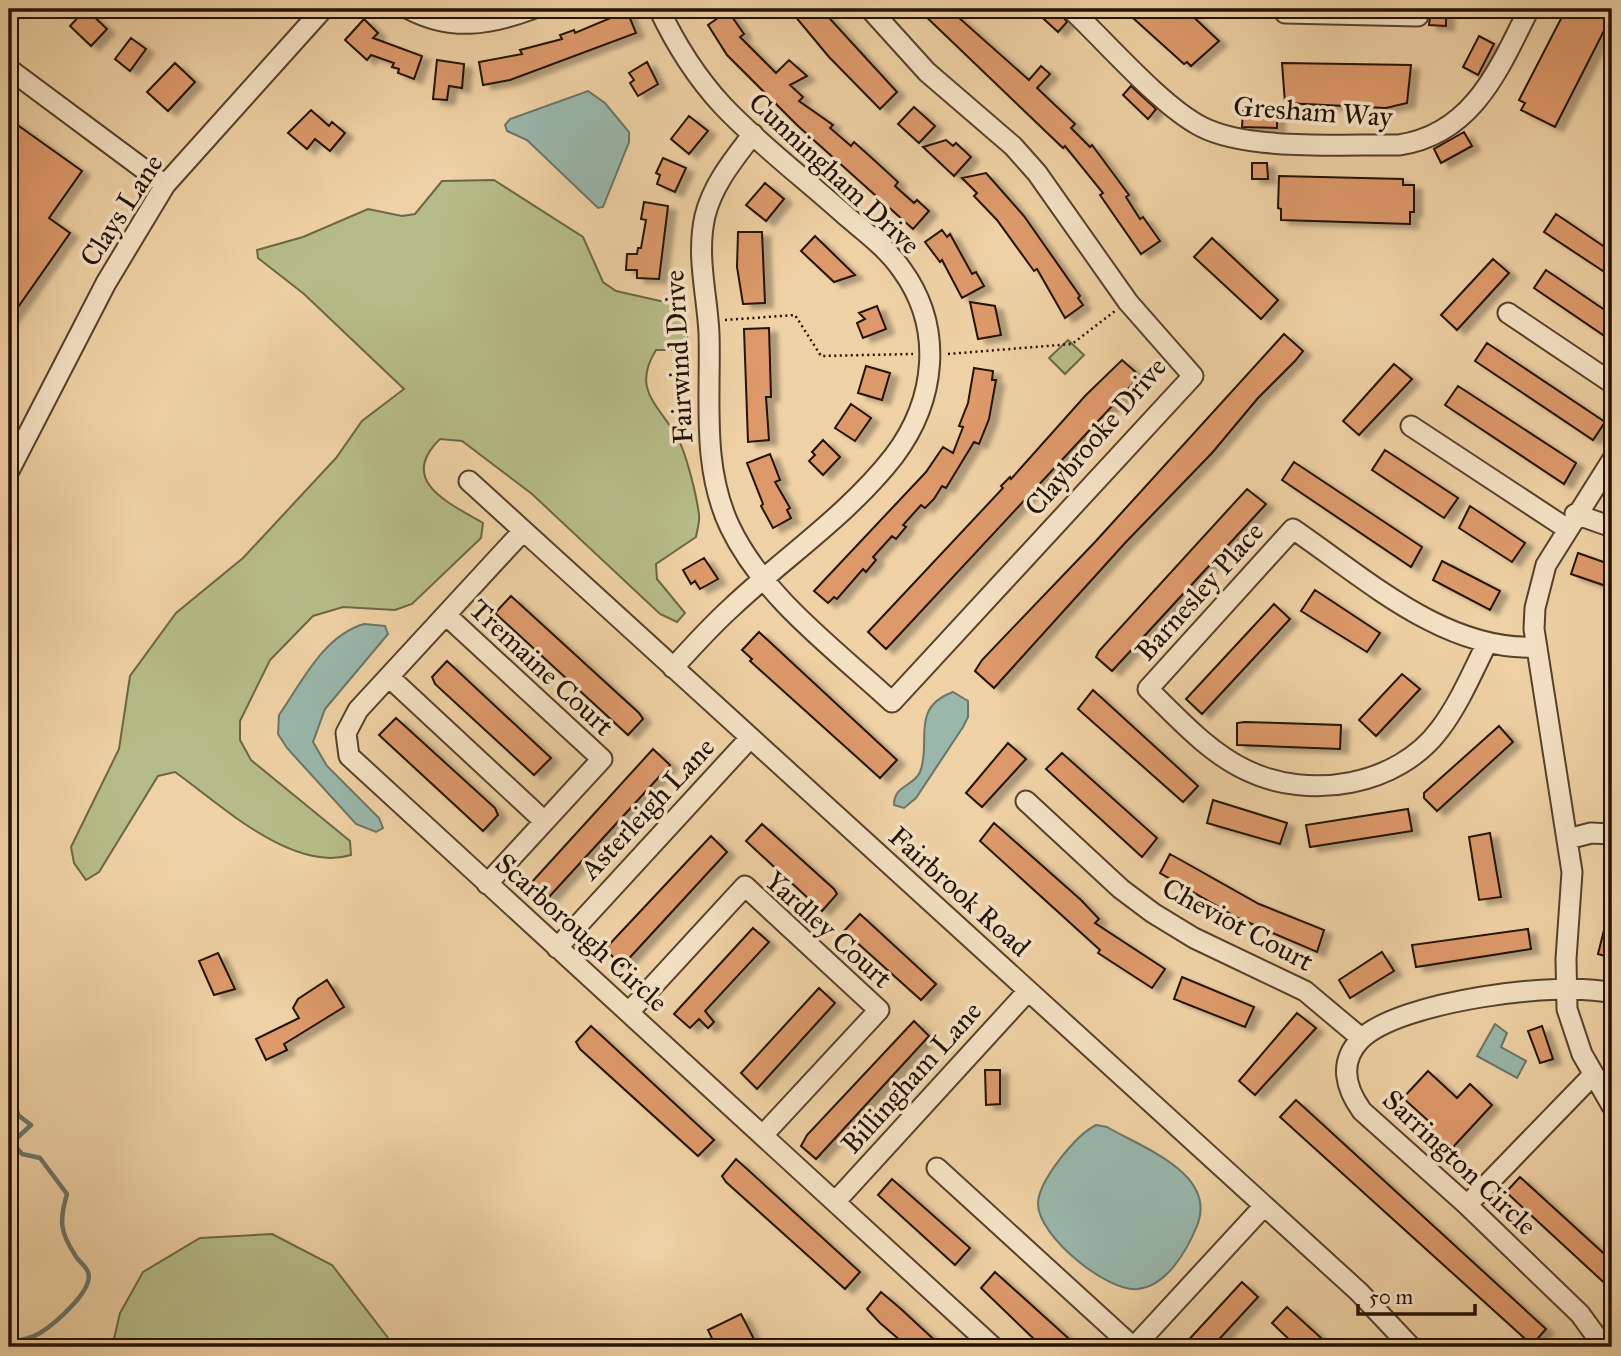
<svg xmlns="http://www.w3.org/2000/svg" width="1621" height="1356" font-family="'IM FELL Great Primer',serif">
<defs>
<filter id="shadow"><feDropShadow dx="8" dy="4.5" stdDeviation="2" flood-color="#0004"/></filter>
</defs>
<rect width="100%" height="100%" fill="#eed1a4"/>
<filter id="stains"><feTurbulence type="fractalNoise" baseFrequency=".00286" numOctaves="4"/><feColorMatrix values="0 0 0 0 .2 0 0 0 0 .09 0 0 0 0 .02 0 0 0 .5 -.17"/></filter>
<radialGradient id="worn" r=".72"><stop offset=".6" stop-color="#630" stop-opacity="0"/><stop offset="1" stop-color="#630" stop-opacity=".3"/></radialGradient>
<path fill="#b6bc87" stroke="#6c6744" stroke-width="2" d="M494 180 583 237 603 282 616 291 683 306 688 344 682 350H656C631 390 659 405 677 437 686 452 697 497 699 515 700 522 697 530 696 537L656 564 657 579 685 613 677 622 660 614 532 494 462 441 440 439C397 481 449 503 483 523L481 538 412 604 395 610 343 607 313 616 270 660 240 721V740L251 760 350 841 351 855C292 873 220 804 175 772L158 776 99 872 86 880 74 863 71 847 119 749 130 676 176 613 243 558 336 458 362 421 404 389 304 294 258 258 257 250 303 237 368 209 402 216 415 214 442 181Z
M1068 340 1084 355 1065 374 1049 358Z
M272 1234 332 1265 395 1347H112L120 1313 143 1272 200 1238Z"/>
<path fill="#99b7ab" stroke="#6a7567" stroke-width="2" d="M588 91 605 103 629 132V142L603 207 598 208 527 140 507 131 505 125 510 119Z
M364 624 385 626 388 634 325 709 313 742 327 766 379 818 383 828 376 832 356 824 287 748 278 734 279 715C302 682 323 636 364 624Z
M953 692 968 701V717L963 727 916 798 904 808 894 805C894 785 913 787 920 772 932 743 909 708 953 692Z
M1495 1024 1507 1033 1501 1047 1526 1061 1517 1078 1477 1056Z
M1096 1125 1107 1127C1143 1148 1218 1174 1197 1226 1187 1250 1167 1286 1138 1289 1108 1293 1038 1236 1038 1204 1038 1181 1076 1135 1096 1125Z"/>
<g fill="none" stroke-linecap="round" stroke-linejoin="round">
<path stroke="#6a7567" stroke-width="4.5" d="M9 1072 10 1076
M9 1341C20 1341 30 1339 40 1333 53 1325 95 1290 88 1272 86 1266 78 1261 75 1255 60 1232 59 1221 67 1194L40 1158 22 1154 16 1147 17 1138 31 1125 18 1115 13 1093"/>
</g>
<path fill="#dd996b" stroke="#231200" stroke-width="2" filter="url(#shadow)" d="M86 9 107 29 91 46 70 26Z
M789 9H821L897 92 880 109 829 57Z
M918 9H949L1029 80 1041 66 1050 74 1037 88 1075 124 1071 128 1090 147 1092 145 1129 195 1126 197 1140 219 1143 217 1160 241 1141 254 1100 195 1103 193 1065 146 1063 148Z
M1033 9H1057L1067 22 1058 32Z
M1123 9H1185L1219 41 1191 66 1187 62 1184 64Z
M1431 9H1446V26L1429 25Z
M1566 9H1612V15L1555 127 1521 110 1525 103 1519 100Z
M627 11 636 33 510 80 483 85 479 62 522 54 520 50 562 39 560 35 574 30 575 33Z
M728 11 744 34 740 37 776 73 789 60 807 76 790 85 803 97 799 101 833 125 830 128 851 146 854 142 874 160 898 182 895 186 914 203 917 200 929 211 913 229 798 126 727 55 708 25Z
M364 19 378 33 373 38 422 56 414 79 398 73 399 69 392 67 394 63 371 55 367 60 345 40Z
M1479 36 1494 44 1478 75 1463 67Z
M131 38 146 49 130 71 115 59Z
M437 60 464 64 462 88 449 86 447 100 433 99Z
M647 62 658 84 638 96 630 83 634 80 629 73Z
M175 63 195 82 168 111 147 92Z
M1282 63 1411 65 1407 103 1386 108 1285 103Z
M1131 86 1156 109 1148 119 1123 95Z
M914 107 935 126 919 143 898 124Z
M311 110 329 126 332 122 345 133 330 151 315 139 307 149 288 133Z
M1243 111 1277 112V128L1242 127Z
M689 116 708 131 689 154 671 139Z
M9 119 82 171 49 218 70 233 9 320Z
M1464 132 1472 146 1441 163 1434 149Z
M946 140 953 146 956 143 971 157 954 176 923 147Z
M663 158 686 168 675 192 657 184 660 175 656 173Z
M1252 163H1267L1268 179H1252Z
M986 173 1024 216 1080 296 1078 298 1083 305 1065 318 1037 269 1034 271 997 220 974 196 977 193 962 178Z
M1279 176 1403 179V185H1414V212H1410V224L1281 220V209L1278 208Z
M765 183 784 199 766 221 746 205Z
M644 202 668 206 659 279 637 278V270H626L627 254H637L638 248H641L646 220 641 219Z
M1556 214 1612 252V277L1544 232Z
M942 230 947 237 950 234 972 274 976 272 984 286 962 298 942 260 940 262 925 242Z
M738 232H762L765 303 743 304 737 267Z
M815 236 855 275 834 282 801 251Z
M1212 238 1278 300 1261 319 1194 257Z
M1493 259 1509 273 1457 330 1441 315Z
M1546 270 1612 315V341L1534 288Z
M970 302 995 306 1001 335 978 339Z
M877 306 886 329 863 338 857 323 865 319 859 313Z
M769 328 771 397H766L769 440 748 442 744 329Z
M1284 334 1303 351 1295 361 1258 398 1212 453 1125 543 994 688 975 671 982 660 1095 542Z
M1487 343 1605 422 1593 440 1475 361Z
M1122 360 1140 376 886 649 868 632 1003 488 1001 486 1010 477 1011 479 1085 396Z
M1394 364 1412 379 1359 435 1343 421Z
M866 366 890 373 882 400 858 393Z
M974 368 993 371 992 380H996L989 419 979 444 974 442 946 488 942 486 934 499 925 508 921 505 903 525 906 527 896 539 892 536 873 557 876 560 866 572 863 569 837 599 834 597 828 603 814 591 926 472 943 447 953 453 963 427 959 426 968 403Z
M1458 386 1576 463 1564 484 1445 405Z
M851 404 871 418 855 441 835 428Z
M823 440 840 457 823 475 809 461 815 455 812 452Z
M1385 450 1458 498 1444 518 1372 470Z
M770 454 780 480 775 482 790 508 787 510 791 518 773 528 761 506 763 504 747 463Z
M1294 462 1422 547 1411 567 1282 480Z
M1247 489 1266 504 1112 671 1096 657 1099 651Z
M1470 506 1525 543 1512 562 1459 528Z
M1578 553 1612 565V588L1571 574Z
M704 558 718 579 700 589 695 581 691 584 683 570Z
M1442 561 1500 591 1490 610 1433 580Z
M1315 590 1380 633 1367 652 1301 611Z
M511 596 639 713 643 719 628 735 495 613Z
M1274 604 1290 619 1202 714 1186 699Z
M759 632 897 760 880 778 750 661 752 659 742 650Z
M447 661 551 758 534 775 435 684 432 677Z
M1402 674 1420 689 1376 736 1359 720Z
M1093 690 1198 786 1183 802 1078 709Z
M396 718 495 808 498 815 483 831 379 735Z
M1244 722 1341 725 1340 749 1237 745V723Z
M1499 726 1513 742 1437 811 1424 798V793Z
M1008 743 1026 759 982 807 966 793Z
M653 749 670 765 548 898 531 883Z
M1062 753 1157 838 1142 857 1046 769Z
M1213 800 1287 823 1280 844 1207 823Z
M1408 809 1412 831 1310 847 1306 825Z
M994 823 1081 900 1099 919 1095 923 1165 969 1152 988 1098 953 1100 950 980 841Z
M762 824 834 889 837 894 822 911 746 841Z
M1490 833 1501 897 1479 900 1469 837Z
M711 836 727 852 622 966 605 949Z
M1170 854 1259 904 1324 930 1317 952 1238 918 1160 873Z
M860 914 936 984 921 1000 844 931Z
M1608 914 1612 915V958L1598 954Z
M753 928 769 942 705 1011 714 1022 708 1028 699 1019 690 1028 674 1014Z
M1528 929 1531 949 1416 967 1412 945Z
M1382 952 1394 971 1350 998 1339 980Z
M218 953 235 989 214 995 199 961Z
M1182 977 1254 1007 1245 1027 1174 999Z
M327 980 344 1007 284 1044 287 1050 266 1060 256 1039 299 1018 293 1008 298 999Z
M819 988 835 1003 757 1089 741 1073Z
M1297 1013 1316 1028 1255 1095 1239 1081Z
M914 1021 929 1036 816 1159 801 1146 807 1135Z
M591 1026 714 1140 698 1156 580 1049 576 1042Z
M1542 1026 1553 1059 1540 1063 1528 1031Z
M985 1070H1000V1104L986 1105Z
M1428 1071 1457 1098 1470 1084 1492 1105 1441 1160 1420 1140 1433 1125 1403 1098Z
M1296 1100 1546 1329 1532 1345 1280 1117Z
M736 1159 860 1272 845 1289 726 1182 722 1176Z
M1520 1177 1612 1261V1290L1506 1192Z
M892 1179 970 1248 955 1265 878 1195Z
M995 1272 1078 1347H1044L1037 1342 981 1288Z
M1242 1282 1258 1297 1212 1347H1182Z
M881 1292 901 1309 942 1347H908L880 1323 867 1309Z
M1287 1307 1331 1347H1297L1272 1323Z
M741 1314 756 1343 749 1347H716L708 1330Z"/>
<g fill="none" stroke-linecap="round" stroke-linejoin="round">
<defs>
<path id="minor" d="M409 9C451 31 489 25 532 9
M659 9C675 43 697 78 723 106 760 145 805 179 845 215 865 232 887 248 902 270 944 328 936 400 894 456 848 515 786 556 732 607 711 626 692 647 673 668
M1071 9C1106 42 1162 107 1202 127 1249 151 1345 144 1399 145 1473 134 1499 69 1529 9
M1285 9V13L1418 16 1419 9
M9 69 165 185
M753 134C734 159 713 184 705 216 696 256 707 293 709 333 711 397 701 466 730 527 764 598 835 649 892 702L1193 376 1128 302 1037 173 1013 146 927 72 870 9
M1508 313 1612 383
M1411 426 1566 528
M1612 460 1546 565 1535 608 1534 629 1572 872 1566 959 1567 1009 1582 1054 1612 1106
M9 471 106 283 165 185 323 9
M469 481 1359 1292 1411 1347
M1575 514 1612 527
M523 531 358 710 346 733 349 756 993 1347
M446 615 602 759 487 884
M1486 645C1472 673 1459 704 1440 729 1398 786 1309 801 1246 770 1208 752 1178 718 1148 689L1293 529C1365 578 1444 651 1535 647
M389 677 544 821
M1026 801 1121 889 1153 913 1194 938 1305 991 1361 1038
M1568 839 1591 833 1612 834
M557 948 750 738
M629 1012 745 886 879 1010 763 1135
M937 1168 1133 1347
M835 1202 1028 991
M1467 1205 1592 1076
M1134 1347 1264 1206
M1604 1347 1580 1314 1467 1205 1362 1111C1346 1089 1338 1063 1360 1040 1398 1001 1561 980 1612 993"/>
</defs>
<use href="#minor" stroke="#564229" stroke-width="23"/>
<path stroke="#231200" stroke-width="2.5" stroke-dasharray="2 3.5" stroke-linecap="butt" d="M725 320 795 315 821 356 913 354
M948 354 1072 344 1115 311"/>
<use href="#minor" stroke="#f4e1c4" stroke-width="19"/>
</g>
<g text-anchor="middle" stroke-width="7" stroke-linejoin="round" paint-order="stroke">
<g font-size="28" fill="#231200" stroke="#f4e1c4">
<text transform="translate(1313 111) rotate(4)" y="10">Gresham Way</text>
<text transform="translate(835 173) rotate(43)" y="10">Cunningham Drive</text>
<text transform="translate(121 210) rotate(-57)" y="10">Clays Lane</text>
<text transform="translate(678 357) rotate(-93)" y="10">Fairwind Drive</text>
<text transform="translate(1095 436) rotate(-49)" y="10">Claybrooke Drive</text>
<text transform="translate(1199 591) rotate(-48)" y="10">Barnesley Place</text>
<text transform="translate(542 667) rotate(43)" y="10">Tremaine Court</text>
<text transform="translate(647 808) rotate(-47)" y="10">Asterleigh Lane</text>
<text transform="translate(960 891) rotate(42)" y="10">Fairbrook Road</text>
<text transform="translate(1238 924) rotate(28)" y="10">Cheviot Court</text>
<text transform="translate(829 929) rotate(42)" y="10">Yardley Court</text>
<text transform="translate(582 932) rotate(42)" y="10">Scarborough Circle</text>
<text transform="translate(911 1077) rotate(-48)" y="10">Billingham Lane</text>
<text transform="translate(1460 1162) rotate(43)" y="10">Sarrington Circle</text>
</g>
</g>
<rect width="1621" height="1356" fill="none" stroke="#eed1a4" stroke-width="35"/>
<rect x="10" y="10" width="1600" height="1335" fill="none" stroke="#231200" stroke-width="3.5"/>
<rect x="18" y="18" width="1586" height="1321" fill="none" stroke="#231200" stroke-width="2"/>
<path d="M1358 1304v10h117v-10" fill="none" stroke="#231200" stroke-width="3.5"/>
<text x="1369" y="1304" font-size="21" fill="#231200" stroke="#f4e1c4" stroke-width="5" paint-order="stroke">50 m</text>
<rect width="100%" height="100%" filter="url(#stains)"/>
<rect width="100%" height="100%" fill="url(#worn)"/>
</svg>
